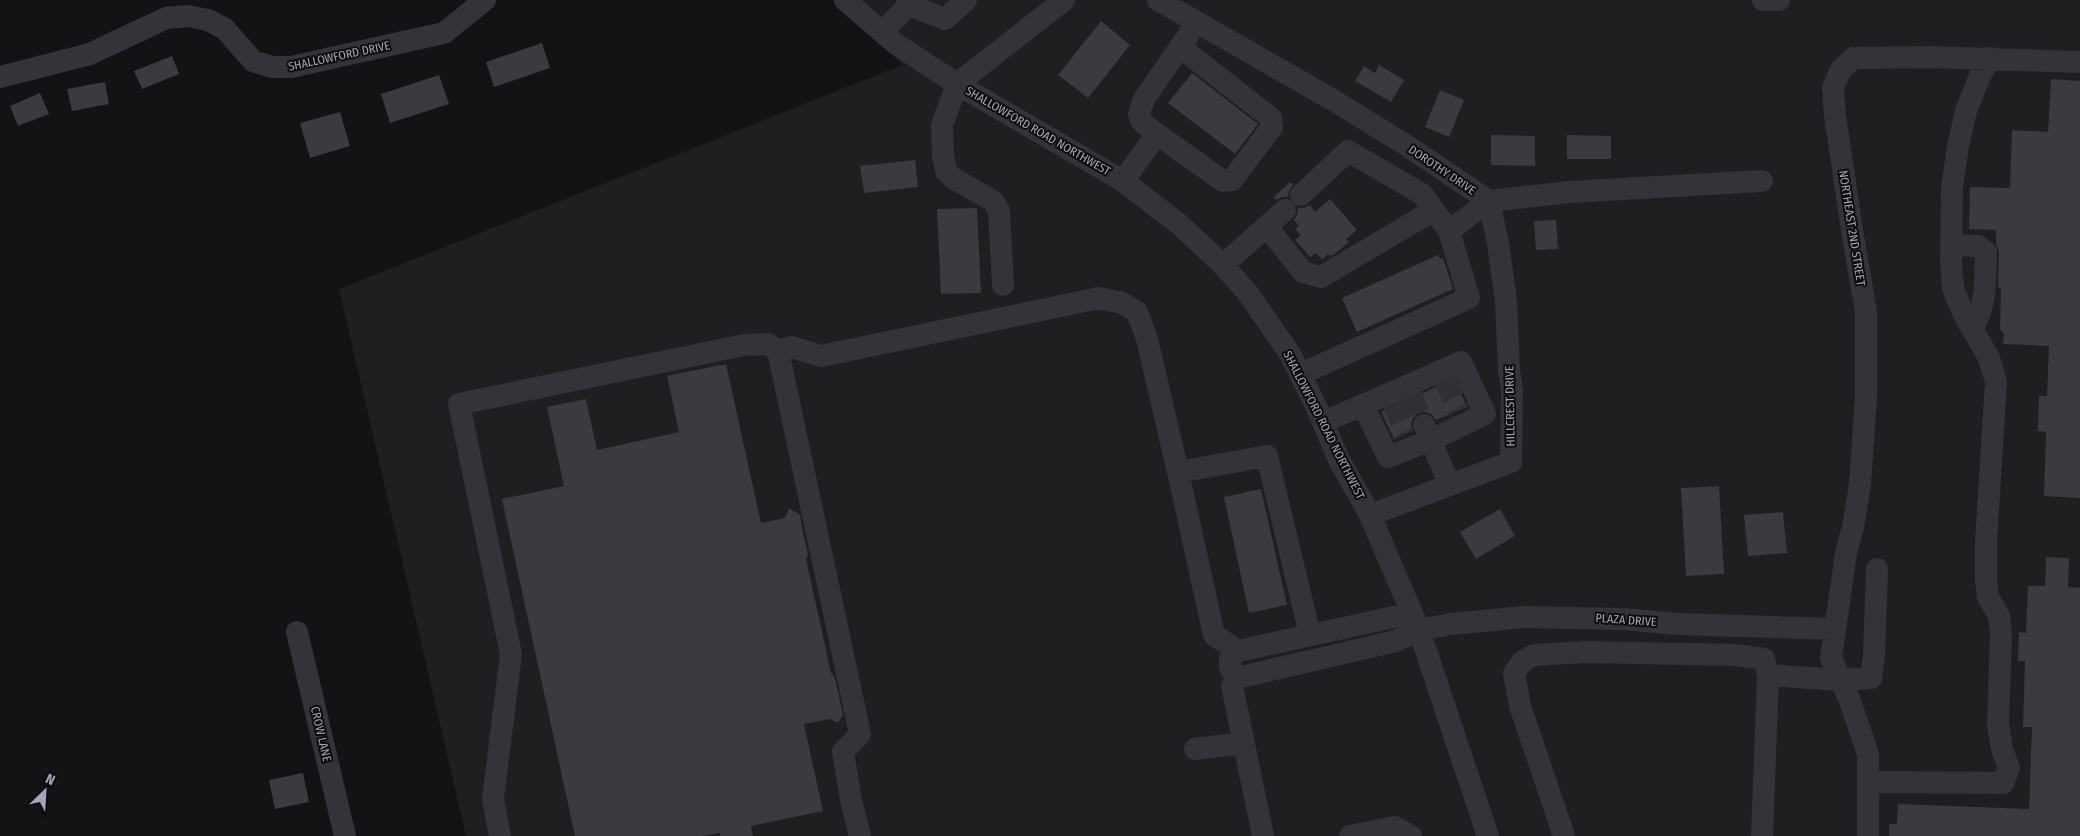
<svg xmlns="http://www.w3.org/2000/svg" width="2080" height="836" font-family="'Fira Sans Condensed',sans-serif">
<rect width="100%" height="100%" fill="#131214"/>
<path fill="#1f1e21" d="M844 0H2080V836H466L339 289 902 65Z"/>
<path fill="#3a3a3f" d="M1101 21 1130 45 1088 98 1058 75Z
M542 43 550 68 494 87 486 62Z
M172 56 179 74 142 89 134 71Z
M1379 65 1404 80 1391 102 1355 81 1364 66 1375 73Z
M1192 73 1258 124 1235 154 1168 103Z
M439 75 449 104 390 123 381 94Z
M2051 79 2080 81V498L2044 496 2046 432 2038 431 2039 396H2047L2049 346 2003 344 2004 334 2000 329 2001 288 1998 287 1999 252 1996 243V230L1969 229 1970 187 2010 188 2012 130 2048 132Z
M105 82 109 104 72 111 67 89Z
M1440 90 1464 100 1449 137 1425 127Z
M40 93 49 114 18 126 10 106Z
M340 112 350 146 310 158 300 123Z
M1491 135 1535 136V166L1491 165Z
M1567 135 1611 136V159H1567Z
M915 160 918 187 864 193 860 166Z
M1290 182 1293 185 1289 191 1288 197H1282L1276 200 1274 197Z
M1330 199 1357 230 1346 239 1349 242 1336 253 1330 256 1328 254 1322 260 1316 253 1310 257 1295 240 1301 235 1295 229 1299 226 1294 220 1297 215 1298 208H1304L1310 205 1315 212Z
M977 208 981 293 941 294 937 209Z
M1556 220 1558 249 1536 250 1534 221Z
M1438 255 1440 259 1443 258 1453 289 1357 332 1342 298Z
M726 364 761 523 785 518 789 508 800 515 803 533 808 555 806 559 831 673 835 678 843 715 838 723 830 719 804 724 823 811 751 826 753 836H720V833L703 836H575L502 499 564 486 547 407 586 399 597 450 679 432 667 376Z
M1454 379 1467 407 1436 420 1431 414 1426 412 1419 413 1413 418 1411 424 1412 431 1394 439 1381 412Z
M1719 486 1724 574 1686 576 1681 488Z
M1261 489 1287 605 1249 613 1224 497Z
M1500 509 1515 536 1476 559 1460 532Z
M1783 512 1787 553 1748 556 1744 515Z
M2046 557 2069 558 2068 587 2080 588V836H1889V824H1897L1898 804 2029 809 2032 727H2023L2025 661H2018L2019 632 2026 633 2028 586H2045Z
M303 773 309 802 275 809 269 780Z"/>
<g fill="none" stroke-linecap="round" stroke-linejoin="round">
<path stroke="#303034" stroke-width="22" stroke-dasharray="22 11" stroke-linecap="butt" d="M1444 378 1459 410
M1410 393 1424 425
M1392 401 1407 433"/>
<path stroke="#33333a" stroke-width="22" d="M845 0 896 44 957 84 1123 181 1179 224 1223 265 1247 292 1290 354 1315 404 1339 460 1370 515 1419 630 1488 836
M1158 0 1333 100 1406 145 1489 201 1570 192 1762 181
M1763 0H1779
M909 5 945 19 966 0
M882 32 909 5 907 0
M0 77 90 54 166 18 188 16 208 20 225 29 253 61 272 67H291L444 33 485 0
M1157 134 1223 181 1232 180 1272 127 1271 118 1180 47
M1123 181 1157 134 1142 122 1139 114 1144 99 1189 34
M1301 195 1348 151 1422 194 1449 231 1489 201 1498 243 1506 301 1509 370 1512 389 1511 462 1370 515
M1267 227 1303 272 1321 277 1434 210
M1952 245 1978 246 1986 252C1985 280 1987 303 1973 328
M1223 265 1285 210
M1003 285 999 211 993 201 953 178 946 171 943 155 942 125 957 84 1064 0
M1301 374 1469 298 1449 231
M1323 422 1363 405 1388 457 1431 440 1485 414 1461 362 1363 405
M1424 425 1450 485
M1178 472 1214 635 1238 651
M297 632 345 836
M1237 678 1230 667V659L1238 651 1412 613
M1195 749 1244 743
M1868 782 2003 783 2009 768 2002 749 1998 724 2001 634 1999 616 1988 597 1986 581V541L1996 382 1989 358 1963 313 1953 288 1951 261 1952 187 1958 146 1966 111 1979 78 1990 58
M500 836 493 799 511 654 459 404 744 345 768 344 778 351
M860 836 851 800 843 752 860 734 778 351 791 347 821 356 1099 298 1122 303 1137 312 1147 339 1178 472 1267 456 1310 635
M1263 836 1232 686 1237 678 1396 641 1419 630 1451 624 1524 617 1623 619 1677 624 1834 629
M1350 836 1395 827 1411 836
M1564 836 1520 706 1514 673 1522 662 1534 655 1586 652 1736 655 1764 659 1768 675 1840 680 1871 678 1874 655 1877 569
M1762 836 1768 675
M1868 836V754L1850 701 1831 658 1846 553 1853 527 1860 484 1866 397V312L1852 230 1835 115 1833 88 1840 71 1853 58 1931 57 2080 62"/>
</g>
<g text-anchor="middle" stroke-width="4" stroke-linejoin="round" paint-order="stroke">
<g font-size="12" fill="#a3a6b6" stroke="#0e0d0f">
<text transform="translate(339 56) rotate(-12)" y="4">SHALLOWFORD DRIVE</text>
<text transform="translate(1038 131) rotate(30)" y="4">SHALLOWFORD ROAD NORTHWEST</text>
<text transform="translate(1442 170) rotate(34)" y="4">DOROTHY DRIVE</text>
<text transform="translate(1852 228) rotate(81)" y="4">NORTHEAST 2ND STREET</text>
<text transform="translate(1510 406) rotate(-91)" y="4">HILLCREST DRIVE</text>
<text transform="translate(1324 425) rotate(63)" y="4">SHALLOWFORD ROAD NORTHWEST</text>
<text transform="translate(1626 620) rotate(4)" y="4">PLAZA DRIVE</text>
<text transform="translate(321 734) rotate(77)" y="4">CROW LANE</text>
</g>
</g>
<g transform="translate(45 791) rotate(25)" stroke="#0e0d0f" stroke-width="4" paint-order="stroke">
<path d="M0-4L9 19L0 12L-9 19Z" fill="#a3a6b6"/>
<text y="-8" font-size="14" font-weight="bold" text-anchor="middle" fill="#a3a6b6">N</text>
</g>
</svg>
